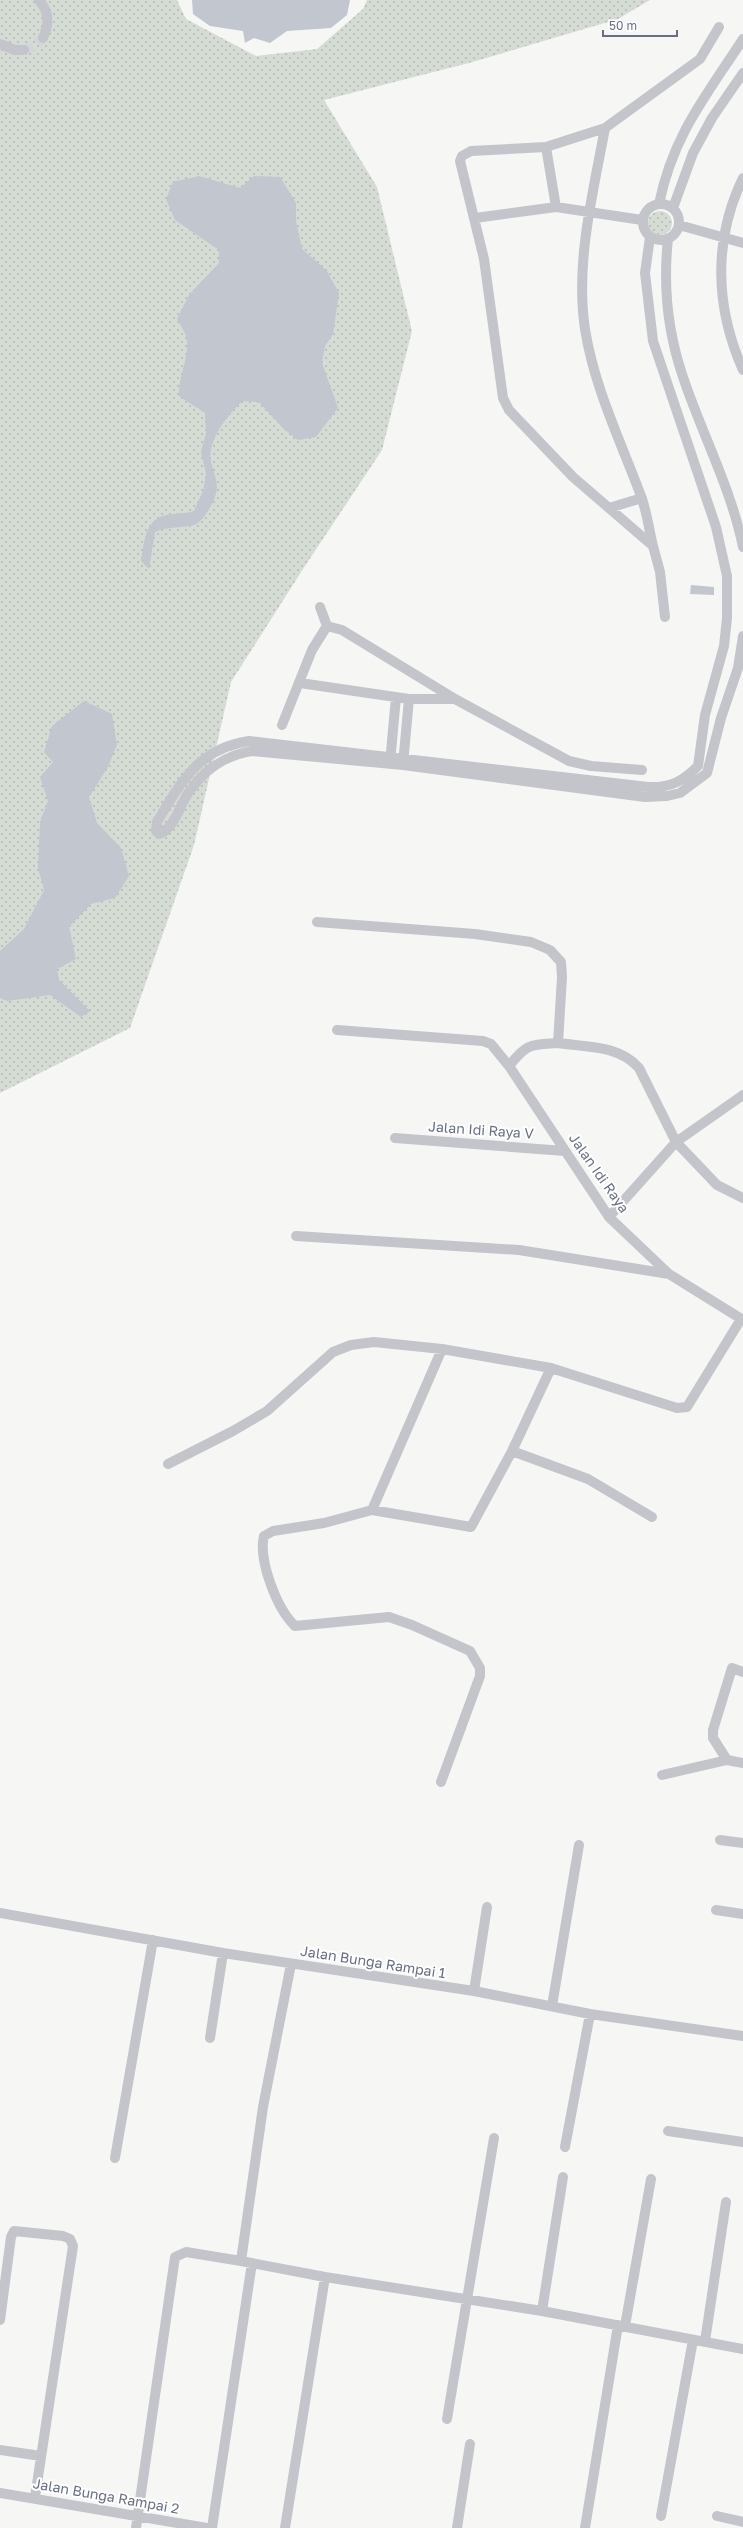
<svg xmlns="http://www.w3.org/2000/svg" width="743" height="2528" font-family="'Golos Text',sans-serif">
<defs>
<pattern id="grass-dots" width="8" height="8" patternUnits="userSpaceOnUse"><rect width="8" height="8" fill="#d5dcd4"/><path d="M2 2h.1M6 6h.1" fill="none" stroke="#b1b7b2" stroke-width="1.8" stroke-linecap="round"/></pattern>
</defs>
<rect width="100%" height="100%" fill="#f6f7f5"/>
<path fill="url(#grass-dots)" d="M0 0H177L186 19 256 56 317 49 363 9 367 0H650L618 19 469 63 324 100 377 187 412 331 382 450 303 569 231 682 194 845 130 1028 0 1093Z
M648 223a12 12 0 1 1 24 0a12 12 0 1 1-24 0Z"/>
<path fill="#c1c6cf" d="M192 0H350L347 15 331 28 287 31 270 43 254 38 245 43 243 31 210 26 193 14Z
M199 176 240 188 254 176 280 177 296 203V221L302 249 326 270 339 293 333 334 325 346 322 363 338 408 316 437 298 440 284 429 259 402 242 401C229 415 215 430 211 449 208 463 217 475 217 488 216 499 206 518 196 524 189 528 168 526 155 532L149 569 141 561C144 545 144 522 163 516 173 513 184 514 194 511L203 491 206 474 201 452 206 433 205 413 179 396C178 377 189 359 187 340 186 333 180 325 177 319L189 295 219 263V250L175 220 166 199 173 182Z
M691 585 714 587V595L690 594Z
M84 701 112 714 117 745 108 767 89 797 97 823 121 848 129 876 115 898 91 904 69 927 76 959 57 969 59 980 90 1011 81 1017 50 995 7 1001 0 998V951L24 929 44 890 38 868 40 822 48 801 40 777 53 762 44 752 52 726Z"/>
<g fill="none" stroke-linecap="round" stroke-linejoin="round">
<path stroke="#d2d5d9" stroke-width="10" stroke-dasharray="10 5" stroke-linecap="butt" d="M24 50 32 47 43 38"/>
<path stroke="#c3c5ca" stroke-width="10" d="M39 0C50 13 49 24 43 38
M0 44 15 50H24
M605 128C593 193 575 263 585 329 594 387 621 442 641 496 647 512 649 530 653 546
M546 147 556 207
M743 178C713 240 715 307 743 370
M643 222a18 18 0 1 1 36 0a18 18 0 1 1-36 0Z
M659 204C673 135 706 96 743 39
M673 208 693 153 712 118 743 73
M475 218 556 207 642 220
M679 225 743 243
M650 237 645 273 653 341 716 527 727 576V618L724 646 705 715 698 766C683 781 671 788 648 787L249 741C199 748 181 782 157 822L156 831 159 834C174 830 180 804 189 792 204 770 226 755 252 751L403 765 645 797 667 796 680 793 707 773 721 718 738 668 743 636
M668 239C663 285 668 333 683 377 702 434 731 488 743 547
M609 508 642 498
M320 607 327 626
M665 617 660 572 653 546 573 477 509 410 503 398 484 259 460 161 462 156 471 151 546 147 605 128 700 59 719 27
M300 683 409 699H455
M282 725 312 650 327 626 342 630 455 699 569 761 591 766 642 770
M390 763 396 697
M403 764 409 699
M317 922 475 934 531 942 550 950 561 962 562 977 558 1043C530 1045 527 1043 509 1066
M337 1030 483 1041 491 1044 509 1066 609 1217 669 1274 743 1320
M558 1043C586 1047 619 1045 639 1068L676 1142 717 1185 743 1198
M395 1138 565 1151
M609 1217 676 1142 743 1095
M296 1236 519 1250 669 1274
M512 1451 588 1479 652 1517
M168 1464 233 1431 267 1411 333 1352 351 1345 374 1342 442 1349 551 1368 677 1408 687 1407 741 1319
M372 1510 442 1349
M727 1760 713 1738V1730L732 1668 743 1672
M662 1775 727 1760 743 1763
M441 1782 480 1676V1668L470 1651 412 1625 389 1617 295 1626C277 1609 258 1560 264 1536L273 1531 324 1523 372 1510 471 1527 512 1451 551 1368
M720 1840 743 1843
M716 1910 743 1914
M0 1913 223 1953 474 1991 590 2014 743 2036
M291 1964 263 2107 241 2261 325 2277 542 2311 743 2349
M474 1991 487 1907
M552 2006 579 1845
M210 2038 223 1953
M668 2131 743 2142
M565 2147 590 2014
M115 2158 153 1940
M542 2311 563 2177
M0 2320 11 2237 14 2231 63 2236 70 2239 73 2246 35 2497
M625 2326 651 2179
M705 2341 726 2202
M447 2419 494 2138
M0 2450 41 2456
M0 2493 207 2528
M661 2516 693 2340
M717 2516 743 2522
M136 2528 175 2257 186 2252 241 2261
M212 2528 252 2263
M285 2528 325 2277
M457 2528 470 2444
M585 2528 618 2325"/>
</g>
<g text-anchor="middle" stroke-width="4" stroke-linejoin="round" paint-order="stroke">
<g font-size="14" fill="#686e84" stroke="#fff">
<text transform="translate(481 1130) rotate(4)" y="5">Jalan Idi Raya V</text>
<text transform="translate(599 1173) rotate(55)" y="5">Jalan Idi Raya</text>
<text transform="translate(373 1962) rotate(9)" y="5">Jalan Bunga Rampai 1</text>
<text transform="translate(106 2496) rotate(10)" y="5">Jalan Bunga Rampai 2</text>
</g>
</g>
<path d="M603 30v6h74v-6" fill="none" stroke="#686e84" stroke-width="2"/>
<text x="609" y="30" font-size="12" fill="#686e84" stroke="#ffffff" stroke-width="3" paint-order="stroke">50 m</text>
</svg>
